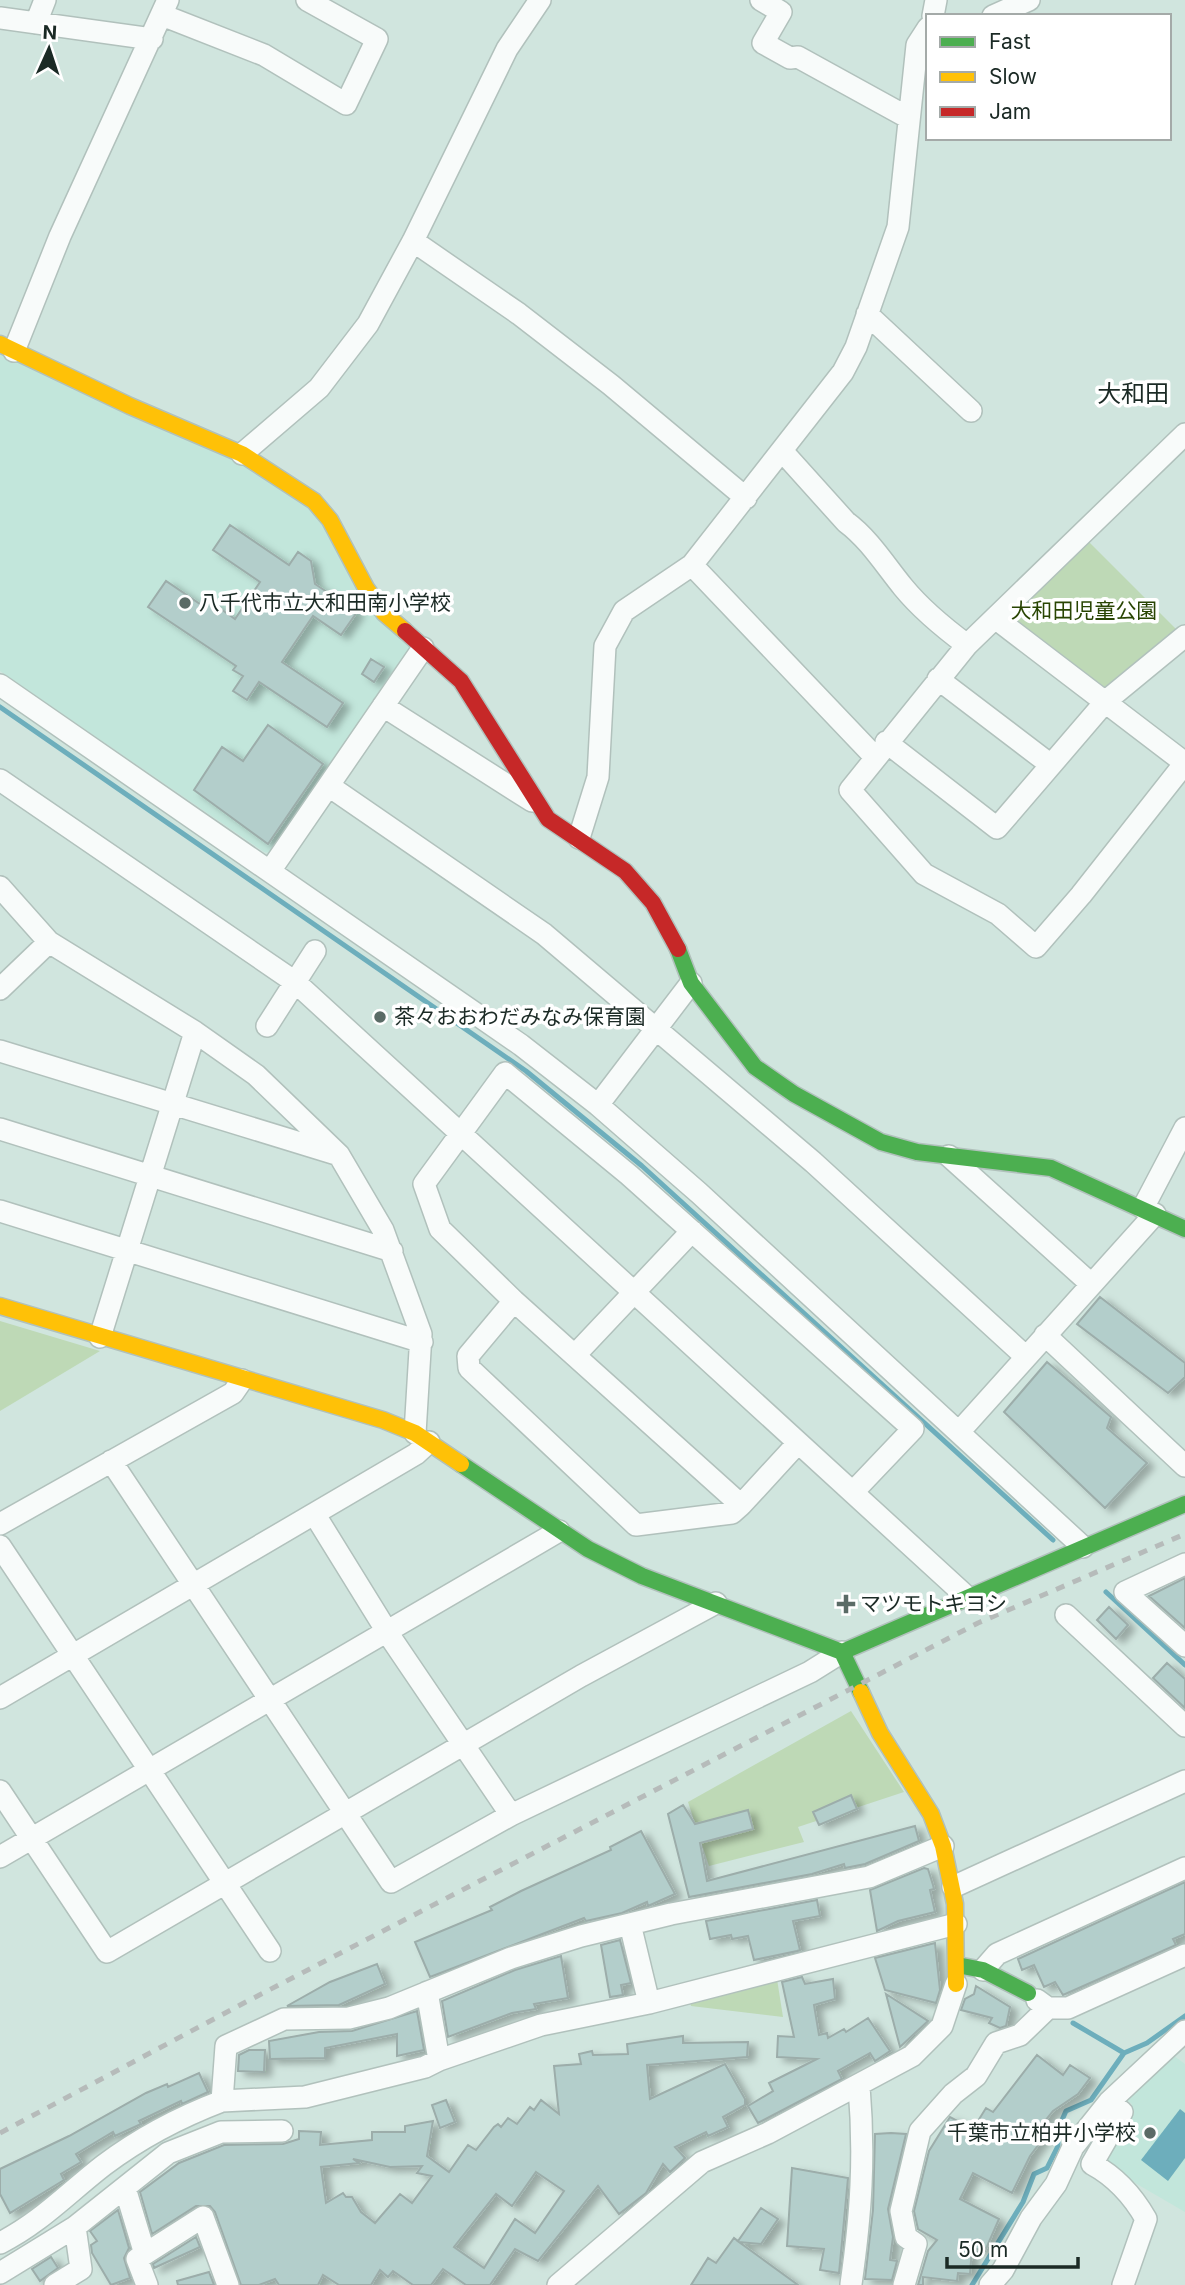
<svg xmlns="http://www.w3.org/2000/svg" width="1185" height="2285" font-family="Inter,'Noto Sans JP',sans-serif">
<defs>
<filter id="shadow"><feDropShadow dx="7" dy="4" stdDeviation="3.5" flood-color="#0004"/></filter>
</defs>
<rect width="100%" height="100%" fill="#d0e5de"/>
<path fill="#c2e6db" d="M0 350 244 463 311 509 412 646 275 854 264 852 0 671Z
M1170 2053 1185 2064V2212L1099 2162 1132 2104 1122 2097Z"/>
<path fill="#bed9b6" d="M1084 537 1177 630 1102 690 1007 615Z
M0 1321 100 1351 0 1411Z
M851 1711 904 1792 798 1827 804 1842 709 1866 688 1802Z
M777 1979 783 2017 691 2006 690 2002Z"/>
<path fill="#6daebc" d="M1180 2109 1185 2113V2158L1168 2181 1141 2160Z"/>
<g fill="none" stroke-linecap="round" stroke-linejoin="round">
<path stroke="#6daebc" stroke-width="5" d="M0 707 526 1071 642 1166 1053 1540
M1106 1592 1185 1665
M1073 2023 1124 2053
M972 2285 1023 2202 1034 2174 1047 2168 1058 2146V2129L1066 2111 1091 2100 1124 2053 1147 2043 1185 2016"/>
</g>
<path fill="#b3cecb" stroke="#9cadaa" stroke-width="2" fill-rule="evenodd" filter="url(#shadow)" d="M230 525 289 565 298 552 311 561 315 584 357 612 341 635 313 616 282 662 343 703 327 727 259 682 247 700 233 691 243 676 233 670 236 666 148 607 166 581 203 606 207 599 235 619 260 582 213 550Z
M371 659 384 667 374 682 362 674Z
M268 725 323 764 268 844 194 790 222 747 243 761Z
M1100 1297 1185 1363V1377L1168 1393 1077 1324Z
M1047 1362 1111 1417 1107 1428 1147 1463 1105 1508 1004 1412Z
M1185 1578V1628L1149 1596Z
M1109 1607 1128 1625 1116 1639 1097 1620Z
M1167 1663 1185 1679V1708L1153 1678Z
M851 1795 857 1809 819 1825 813 1812Z
M683 1805 695 1824 748 1810 753 1829 700 1843 707 1881 915 1826 919 1841 865 1864 845 1868 844 1864 812 1874 689 1897 668 1814Z
M641 1831 675 1894 648 1906 647 1902 622 1913 586 1921 584 1918 430 1977 415 1942 492 1910 490 1907 521 1891 611 1850 610 1847Z
M924 1868 928 1869 933 1885 934 1889 930 1890 935 1912 898 1921 877 1931 870 1890Z
M1185 1882V1934L1173 1939 1176 1945 1063 1995 1055 1982 1044 1987 1034 1965 1022 1970 1018 1959Z
M817 1900 820 1916 793 1921 800 1950 797 1951 754 1960 748 1936 732 1939 731 1935 710 1939 706 1921Z
M620 1940 631 1983 621 1985 623 1995 610 1997 601 1945Z
M935 1943 940 1990 936 2003 885 1990 875 1958Z
M561 1956 568 1998 534 2004 536 2009 512 2013 448 2037 442 2001 515 1970Z
M377 1964 385 1984 339 2005 287 2006 330 1982Z
M802 1977 805 1984 833 1979 835 1999 814 2005 819 2035 827 2033 828 2038 844 2029 846 2032 868 2018 890 2051 875 2061 870 2053 838 2071 842 2079 758 2123 748 2106 773 2091 769 2083 817 2059 777 2057 778 2036 794 2037 782 1982Z
M976 1986 1010 2007 1006 2026 1000 2028 989 2023 992 2018 961 2010 965 1999 974 1994Z
M886 1994 928 2021 900 2047Z
M417 2011 424 2050 397 2056V2034L325 2048V2058L270 2059 269 2041 319 2032 352 2031Z
M683 2036V2043L748 2042 747 2057 647 2065 650 2099 725 2064 745 2099V2105L723 2117 728 2127 708 2136 706 2132 675 2147 685 2158 670 2172 663 2164 646 2193 619 2214 598 2186 538 2261 515 2249 490 2285H466L443 2269 431 2285H413L393 2271 388 2277 380 2270 371 2285H339L323 2275 318 2285H279L275 2279 259 2285H241L215 2212 210 2206H196L152 2234 140 2192 179 2163 224 2145 283 2144 299 2139V2131L321 2132 320 2145 372 2140V2132H405V2126L433 2121 427 2156 449 2172 468 2145 476 2150 494 2127 498 2124 501 2127 508 2118 517 2124 530 2107 534 2110 541 2100 559 2114 554 2066 581 2064 579 2054 592 2051 593 2055 628 2054 627 2044ZM353 2159 390 2167 422 2166 417 2173 432 2176 412 2203 400 2194 375 2223 361 2212 352 2197H346L343 2193 326 2203 321 2167 359 2163ZM536 2172 564 2191 535 2233 515 2219 484 2268 454 2247 496 2194 512 2206Z
M249 2050H265L264 2072 238 2071 239 2055Z
M1037 2055 1063 2075 1070 2065 1090 2078 1078 2094 1053 2111 1037 2131 1045 2136 1030 2156 1012 2193 973 2173 960 2199 999 2219 985 2251 972 2248 970 2274 958 2273 957 2281 923 2277V2285H918L928 2251 937 2240 918 2229 914 2211 929 2151 950 2117 973 2129 986 2108 993 2112Z
M199 2073 208 2092 182 2104 181 2101 139 2121 141 2124 115 2136 113 2132 76 2154 81 2162 61 2174 64 2180 10 2213 0 2194V2169L69 2136 146 2093 167 2084 168 2087Z
M446 2100 455 2122 440 2128 432 2105Z
M891 2133 906 2134 888 2209 893 2237 890 2260 897 2261 892 2280 865 2279 873 2210 875 2134Z
M792 2168 848 2178 839 2273 820 2270 824 2249 787 2246Z
M761 2208 778 2219 761 2244 739 2242 798 2285H691L708 2258 716 2263 734 2238 738 2241Z
M118 2210 129 2248 124 2258 130 2278 111 2285 92 2253 91 2245 97 2241 90 2231Z
M196 2237 200 2247 154 2268 153 2264Z
M51 2257 58 2268 40 2281 32 2269Z
M209 2272 214 2285H178L177 2281Z"/>
<g fill="none" stroke-linecap="round" stroke-linejoin="round">
<defs>
<path id="street" d="M761 0 781 12 763 43 790 58 798 57 907 117
M162 15 264 55 346 104 377 39 307 0
M933 16 936 0
M993 16 1029 0
M0 18 152 39
M36 23 45 0
M413 241 519 314 611 385 746 498
M867 314 971 411
M14 351 60 236 168 0
M783 452 846 522C869 539 885 565 903 587 921 609 944 628 967 645
M242 454 319 388 368 324 413 241 507 49 540 0
M692 565 875 757
M995 618 1185 763
M938 679 1051 765
M0 685 521 1045 598 1105 699 1193 1083 1547
M383 706 532 801
M886 742 997 828 1106 701 1185 636
M1185 763 1081 895 1036 947 998 914 924 874 850 790 967 645 1185 434
M0 780 295 982 967 1597
M329 786 544 934 813 1162 1025 1356
M579 838 598 777 605 646 624 611 692 565 843 372 856 347 898 227 917 45 928 28
M270 871 423 648
M0 887 49 942 195 1032 256 1075 339 1155 383 1230 421 1334 415 1433
M0 989 49 942
M267 1026 315 951
M0 1051 336 1154
M598 1105 691 983
M0 1129 392 1251
M949 1156 1091 1284
M1143 1208 1185 1128
M0 1211 422 1342
M514 1301 468 1356 469 1368 636 1525 732 1513 741 1505
M1045 1335 1185 1466
M100 1337 195 1032
M575 1355 692 1231
M959 1432 1155 1214
M798 1443 741 1505 514 1301 440 1229 424 1184 505 1073 629 1175 913 1429 853 1492
M111 1461 391 1882 511 1815 810 1672 842 1652
M315 1515 391 1638 511 1815
M0 1524 233 1393 242 1380
M0 1546 270 1951
M1185 1564 1125 1592 1185 1646
M1066 1615 1185 1726
M0 1698 416 1454 429 1442
M0 1791 107 1952 581 1676 716 1603
M0 1857 559 1531
M953 1887 1185 1781
M630 1924 649 2003
M983 1970 997 1954 1185 1868
M427 1992 439 2060 541 2025 649 2003 956 1924
M1037 2000 1048 2008H1068L1185 1955
M222 2101 305 2097 425 2067 439 2060
M1109 2102 1122 2112 1092 2164C1116 2177 1133 2196 1146 2219L1123 2285
M125 2188 144 2251
M0 2243C40 2223 69 2192 104 2165 140 2138 180 2117 222 2101L226 2046 284 2019 349 2018 389 2008 511 1958 581 1936 671 1914 869 1877 943 1846
M0 2273 75 2227 168 2153 221 2132 282 2131
M851 2284C861 2214 865 2157 859 2086
M55 2285 81 2269 75 2227
M147 2285 137 2259 203 2217 228 2285
M558 2285 702 2162 768 2133 912 2056 942 2026 956 1984
M904 2285 916 2244 906 2237 901 2211 920 2131 953 2094 976 2076 996 2043 1020 2035 1048 2008
M990 2285 1003 2270 1031 2218 1056 2184 1073 2147 1109 2102 1185 2031"/>
<path id="fast" d="M678 949 691 983 755 1067 794 1094 881 1142 917 1152 1051 1168 1185 1229
M461 1464 588 1549 642 1576 842 1652 861 1692
M842 1652 1185 1504
M957 1965 983 1970 1028 1993"/>
<path id="slow" d="M0 344 130 406 242 454 314 501 330 520 366 588 384 613 405 631
M0 1306 383 1420 415 1433 461 1464
M861 1692 880 1733 931 1814 943 1846 955 1904 956 1984"/>
<path id="jam" d="M405 631 461 681 548 819 625 871 653 903 678 949"/>
</defs>
<use href="#street" stroke="#b1c1bc" stroke-width="24"/>
<use href="#fast" stroke="#b1c1bc" stroke-width="19"/>
<use href="#slow" stroke="#b1c1bc" stroke-width="19"/>
<use href="#jam" stroke="#b1c1bc" stroke-width="19"/>
<use href="#street" stroke="#f8fbfa" stroke-width="21"/>
<use href="#fast" stroke="#4caf50" stroke-width="16"/>
<use href="#slow" stroke="#ffc107" stroke-width="16"/>
<use href="#jam" stroke="#c62828" stroke-width="16"/>
<path stroke="#b6bbba" stroke-width="5" stroke-dasharray="9 9" stroke-linecap="butt" d="M0 2133 242 2004 978 1623 1185 1534"/>
</g>
<g fill="#5a6b66" stroke="#fff" stroke-width="2.5">
<circle cx="185" cy="603" r="7"/>
<circle cx="380" cy="1017" r="7"/>
<path d="M842.5 1593.5h7v7h7v7h-7v7h-7v-7h-7v-7h7z"/>
<circle cx="1150" cy="2133" r="7"/>
</g>
<g text-anchor="middle" stroke-width="7" stroke-linejoin="round" paint-order="stroke">
<g font-size="21" fill="#1b2a25" stroke="#fff" text-anchor="start">
<text x="199" y="610">八千代市立大和田南小学校</text>
<text x="394" y="1024">茶々おおわだみなみ保育園</text>
<text x="860" y="1611">マツモトキヨシ</text>
<text x="1136" y="2140" text-anchor="end">千葉市立柏井小学校</text>
</g>
<g font-size="21" fill="#294503" stroke="#fff">
<text x="1084" y="618">大和田児童公園</text>
</g>
<g font-size="24" fill="#1b2a25" stroke="#fff">
<text x="1133" y="402">大和田</text>
</g>
</g>
<rect x="926" y="14" width="245" height="126" fill="#ffffff" stroke="#a4aaa8" stroke-width="2"/>
<rect x="940" y="37" width="35" height="10" fill="#4caf50" stroke="#a4aaa8" stroke-width="2"/>
<text x="989" y="49" font-size="21" fill="#1b2a25">Fast</text>
<rect x="940" y="72" width="35" height="10" fill="#ffc107" stroke="#a4aaa8" stroke-width="2"/>
<text x="989" y="84" font-size="21" fill="#1b2a25">Slow</text>
<rect x="940" y="107" width="35" height="10" fill="#c62828" stroke="#a4aaa8" stroke-width="2"/>
<text x="989" y="119" font-size="21" fill="#1b2a25">Jam</text>
<g transform="translate(49 49) rotate(3)" stroke="#ffffff" stroke-width="5" paint-order="stroke">
<path d="M0-5L12 26L0 18L-12 26Z" fill="#1b2a25"/>
<text y="-10" font-size="19" font-weight="bold" text-anchor="middle" fill="#1b2a25">N</text>
</g>
<path d="M947 2257v10h131v-10" fill="none" stroke="#1b2a25" stroke-width="3.5"/>
<text x="958" y="2257" font-size="21" fill="#1b2a25" stroke="#ffffff" stroke-width="5" paint-order="stroke">50 m</text>
</svg>
